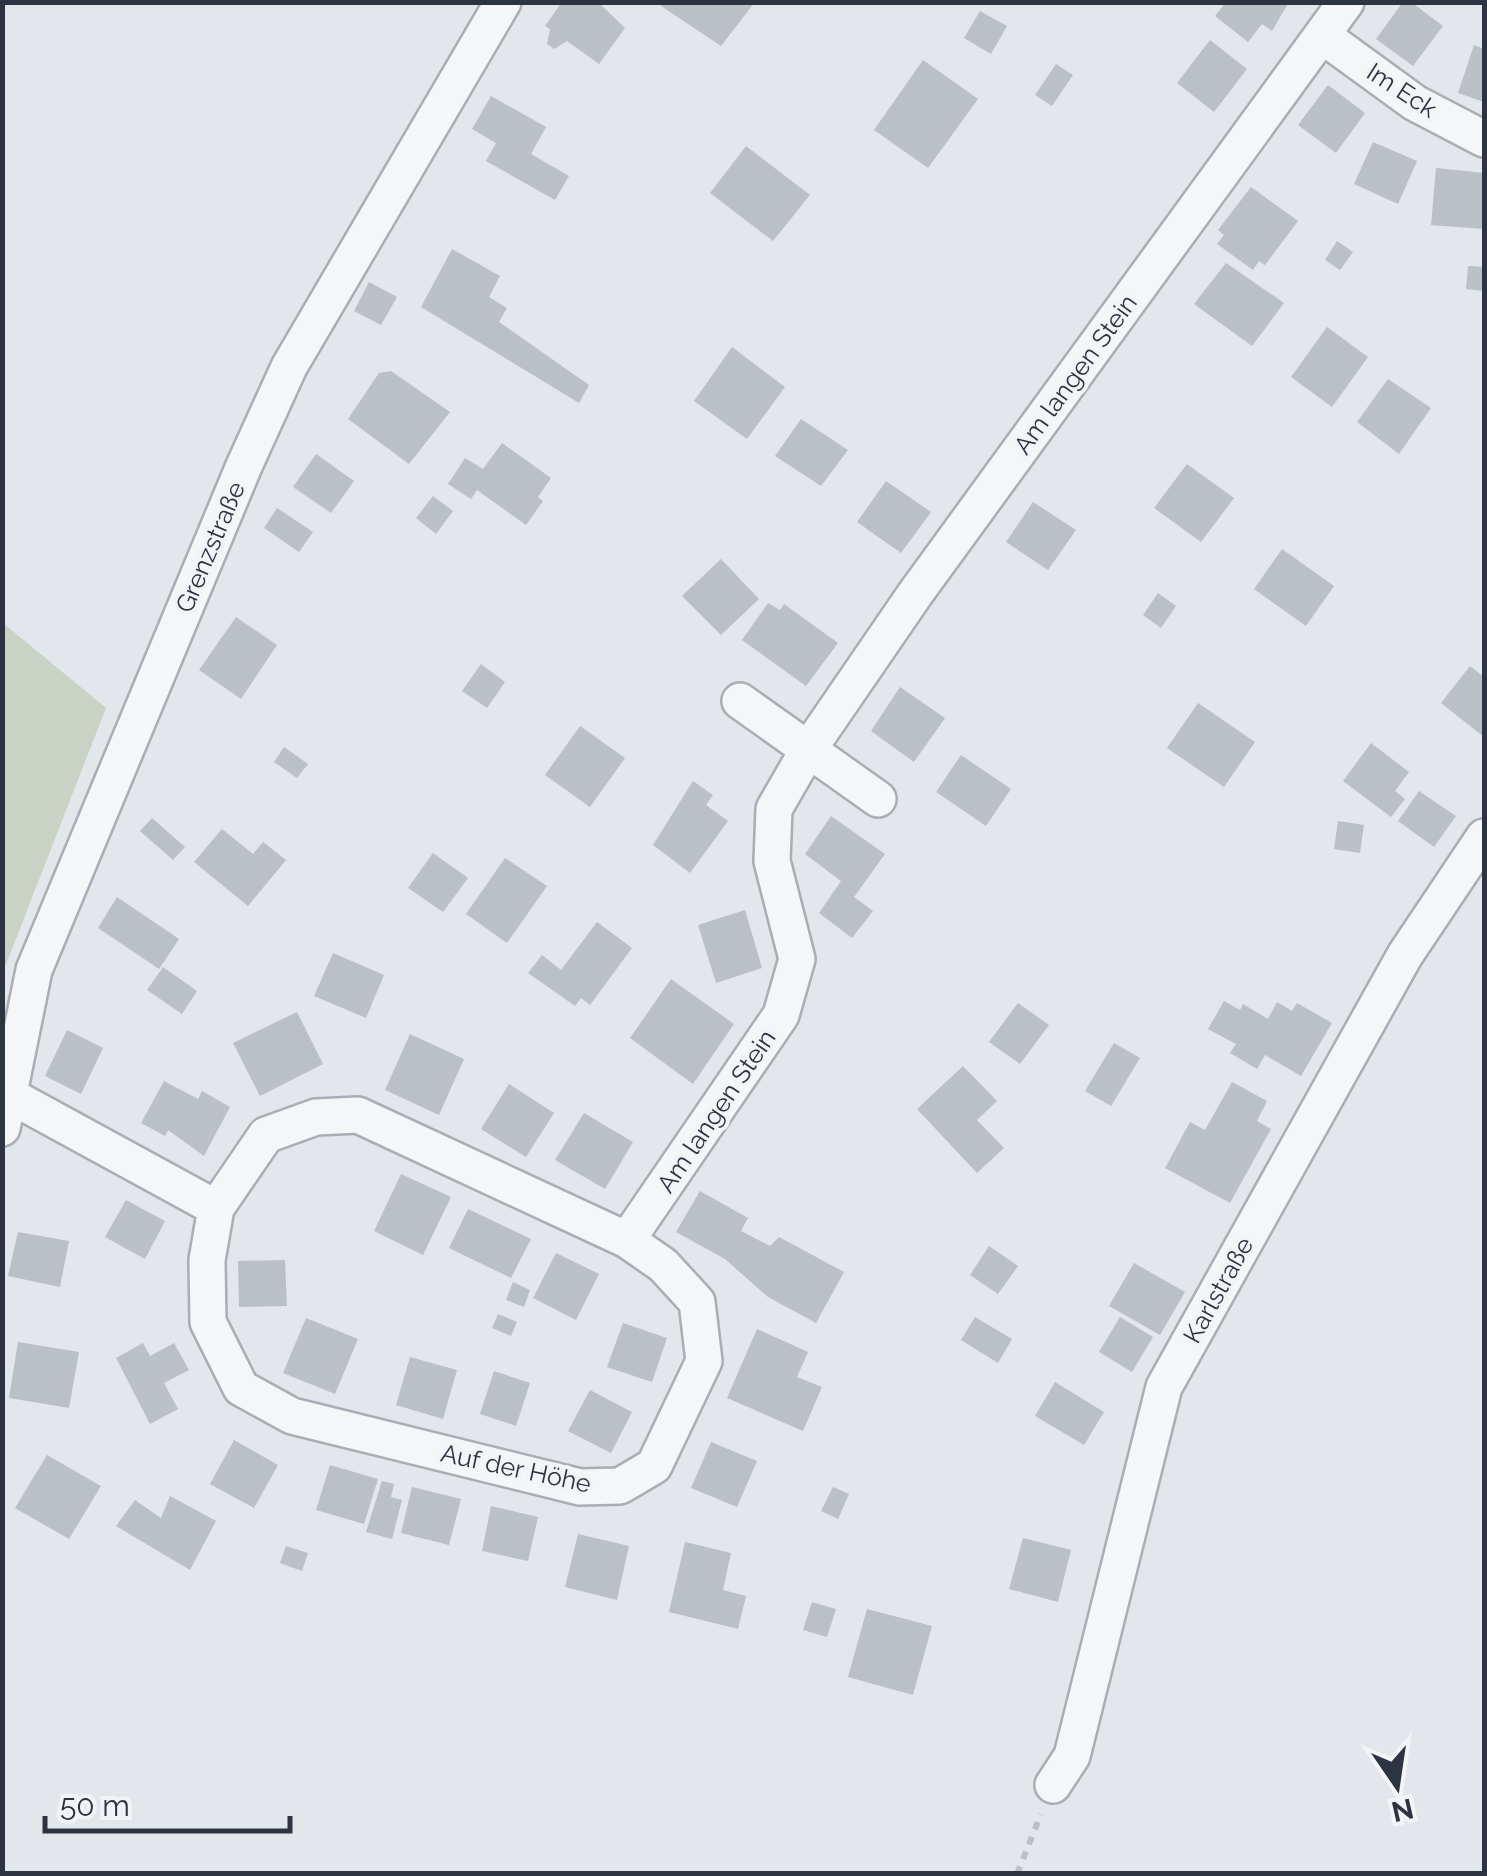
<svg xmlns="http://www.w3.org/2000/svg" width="1487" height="1876" font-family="Raleway,sans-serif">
<rect width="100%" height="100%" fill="#e3e6ea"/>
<path fill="#c8d3c5" d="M3 623 106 708 3 972Z"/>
<path fill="#bbbfc6" d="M562 2H598L625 28 599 64 567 41 554 49 547 44 550 29 545 26Z
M663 2H755L721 46 661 6Z
M1226 2H1289L1272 31 1262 24 1248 42 1215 16Z
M1403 2H1411L1443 26 1413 66 1376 39Z
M980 11 1007 26 991 54 964 38Z
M1210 40 1247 69 1214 112 1177 83Z
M1474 45 1484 49V102L1458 93Z
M923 60 978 99 928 168 874 130Z
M1056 64 1073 75 1052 106 1035 95Z
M1328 85 1365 113 1336 153 1298 125Z
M491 96 546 127 531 154 569 176 555 200 486 161 496 143 472 129Z
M1373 142 1417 161 1398 204 1354 184Z
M746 146 810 195 773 241 710 193Z
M1436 168 1484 173V229L1431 225Z
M1251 187 1298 221 1265 265 1259 261 1253 270 1217 244 1224 235 1218 230Z
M1337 241 1353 252 1340 270 1325 260Z
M452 249 500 276 489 297 507 308 499 322 589 385 579 403 421 307Z
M1226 263 1284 303 1252 346 1194 304Z
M1468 266 1484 267V291L1466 289Z
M369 282 397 297 381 325 354 311Z
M1327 327 1368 357 1332 407 1291 377Z
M732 347 785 387 747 439 694 401Z
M391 371 450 412 409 464 348 419 379 373Z
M1388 379 1431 408 1399 454 1357 422Z
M801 419 848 450 821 486 775 456Z
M502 443 551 478 538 497 543 501 526 525 477 490 471 499 448 484 465 458 483 469Z
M316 454 354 481 331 513 293 487Z
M1187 464 1234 498 1201 542 1154 508Z
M886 481 931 512 901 553 857 522Z
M433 496 453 511 436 534 416 518Z
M1033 502 1076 530 1048 570 1006 542Z
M277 508 313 532 299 552 264 528Z
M1282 549 1334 586 1306 626 1254 589Z
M721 559 759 599 721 635 682 596Z
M1158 593 1176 606 1161 628 1143 615Z
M768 603 780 610 784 604 838 643 806 686 742 640Z
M236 617 277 645 241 699 199 670Z
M481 664 505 682 487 708 462 691Z
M1470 666 1484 677V737L1441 703Z
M900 687 945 718 914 762 871 731Z
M1198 703 1255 742 1224 787 1167 748Z
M580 726 625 758 590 807 545 775Z
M1371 743 1409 772 1395 791 1405 799 1391 817 1343 781Z
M284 747 308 764 297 778 274 762Z
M961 755 1011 789 986 826 936 792Z
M693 781 713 795 706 805 728 821 690 873 653 845Z
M1419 791 1456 816 1434 847 1398 821Z
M831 816 885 854 854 897 873 911 852 938 819 913 841 881 805 854Z
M152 818 185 847 173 860 140 831Z
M1338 821 1364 825 1360 853 1334 849Z
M222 829 253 854 263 842 286 860 248 906 194 862Z
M433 853 468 878 443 912 408 888Z
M505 858 547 886 507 943 466 914Z
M117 897 179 939 159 969 98 928Z
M745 910 762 968 716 983 698 925Z
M597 922 632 948 590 1005 581 998 575 1006 528 973 542 955 561 970Z
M333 953 384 975 366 1018 314 996Z
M163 967 197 991 182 1014 147 990Z
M671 979 734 1024 693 1084 630 1038Z
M1224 1001 1240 1010 1243 1004 1268 1019 1277 1002 1292 1011 1297 1003 1332 1023 1301 1076 1265 1055 1257 1069 1230 1053 1236 1044 1208 1029Z
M1018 1003 1049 1025 1020 1064 989 1042Z
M297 1012 323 1064 260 1096 233 1043Z
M67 1030 103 1048 81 1094 45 1076Z
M410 1034 464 1059 439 1115 385 1090Z
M1114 1043 1140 1058 1111 1106 1085 1091Z
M963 1066 997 1101 977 1120 1004 1148 977 1173 917 1109Z
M164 1081 198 1099 202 1091 230 1107 204 1156 168 1130 165 1136 141 1123Z
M1232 1082 1267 1101 1257 1121 1271 1129 1230 1203 1165 1168 1190 1122 1205 1130Z
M509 1084 554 1113 526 1157 481 1129Z
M584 1113 633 1142 605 1189 555 1160Z
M401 1174 451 1197 423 1255 374 1231Z
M700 1191 748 1218 741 1231 770 1246 779 1237 844 1272 816 1323 768 1297 725 1259 676 1232Z
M126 1200 165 1221 145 1259 105 1237Z
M468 1209 531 1239 511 1278 449 1248Z
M18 1232 69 1241 60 1287 8 1276Z
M989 1246 1018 1266 998 1294 970 1275Z
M556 1253 599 1274 576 1320 533 1298Z
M285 1260 287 1306 239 1307 238 1261Z
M1134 1263 1185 1292 1160 1335 1109 1306Z
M513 1282 530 1290 524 1307 506 1300Z
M498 1314 517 1322 511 1336 492 1328Z
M975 1317 1012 1339 998 1363 961 1340Z
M1120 1317 1153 1337 1132 1372 1099 1352Z
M306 1318 358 1339 335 1394 283 1373Z
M623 1323 667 1338 652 1382 607 1367Z
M757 1329 808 1352 797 1377 822 1387 803 1431 727 1398Z
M18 1342 79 1352 69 1408 9 1398Z
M143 1343 150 1356 174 1343 189 1370 164 1383 178 1409 150 1424 116 1358Z
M410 1357 457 1370 443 1419 396 1405Z
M494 1371 530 1383 516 1426 480 1414Z
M1055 1382 1104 1412 1084 1445 1035 1416Z
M590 1390 632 1412 611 1453 568 1431Z
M234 1440 278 1465 254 1508 210 1484Z
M711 1442 757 1461 737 1507 691 1488Z
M47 1455 101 1486 69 1539 15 1508Z
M330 1465 378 1479 364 1524 316 1510Z
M382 1481 394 1484 391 1497 402 1500 392 1539 366 1532Z
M412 1487 461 1499 449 1545 401 1533Z
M833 1487 849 1494 838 1519 821 1511Z
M170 1496 216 1521 190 1570 116 1526 135 1500 161 1518Z
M491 1506 538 1517 528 1561 482 1551Z
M578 1534 629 1546 617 1600 565 1587Z
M1023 1538 1071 1550 1058 1602 1009 1589Z
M685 1542 731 1553 723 1590 746 1596 738 1629 669 1612Z
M286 1546 308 1553 302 1571 280 1563Z
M812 1602 836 1609 827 1637 803 1630Z
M867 1609 932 1626 913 1695 848 1677Z"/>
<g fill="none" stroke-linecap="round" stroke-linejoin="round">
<defs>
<path id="street" d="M1323 36 1415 103 1484 139
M740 701 878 799
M9 1095 216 1208 207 1260 208 1322 241 1388 292 1416 580 1487 620 1486 654 1466 704 1361 697 1302 663 1265 627 1240 358 1115 316 1117 266 1135 216 1208
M2 1128 34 970 244 466 289 367 503 2
M627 1240 781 1015 797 959 772 861 774 809 808 750 915 594 1346 2
M1053 1785 1072 1756 1164 1387 1405 955 1484 837"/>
</defs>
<use href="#street" stroke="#a9adb4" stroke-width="40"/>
<path stroke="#bdbfc4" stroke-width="6" stroke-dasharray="8 8" stroke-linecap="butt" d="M1017 1874 1041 1814"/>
<use href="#street" stroke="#f5f6f8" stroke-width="35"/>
</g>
<g text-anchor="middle" stroke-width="8" stroke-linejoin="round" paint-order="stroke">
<g font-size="25" fill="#2d3340" stroke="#f3f4f7">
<text transform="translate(1402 90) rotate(33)" y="9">Im Eck</text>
<text transform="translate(1075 374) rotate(-54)" y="9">Am langen Stein</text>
<text transform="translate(210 547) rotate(-67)" y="9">Grenzstraße</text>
<text transform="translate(716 1111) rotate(-56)" y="9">Am langen Stein</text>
<text transform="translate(1218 1290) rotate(-61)" y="9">Karlstraße</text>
<text transform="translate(516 1468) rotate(12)" y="9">Auf der Höhe</text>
</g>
</g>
<rect width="1487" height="1876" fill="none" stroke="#2d3340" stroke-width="10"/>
<g transform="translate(1397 1786) rotate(167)" stroke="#f3f4f7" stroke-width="8" paint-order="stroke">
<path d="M0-8L18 38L0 25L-18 38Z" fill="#2d3340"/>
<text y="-15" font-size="28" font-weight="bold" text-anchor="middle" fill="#2d3340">N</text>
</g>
<path d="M45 1816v15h245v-15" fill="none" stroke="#2d3340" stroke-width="5"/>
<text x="60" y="1816" font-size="30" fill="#2d3340" stroke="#f3f4f7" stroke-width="8" paint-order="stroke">50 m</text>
</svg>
